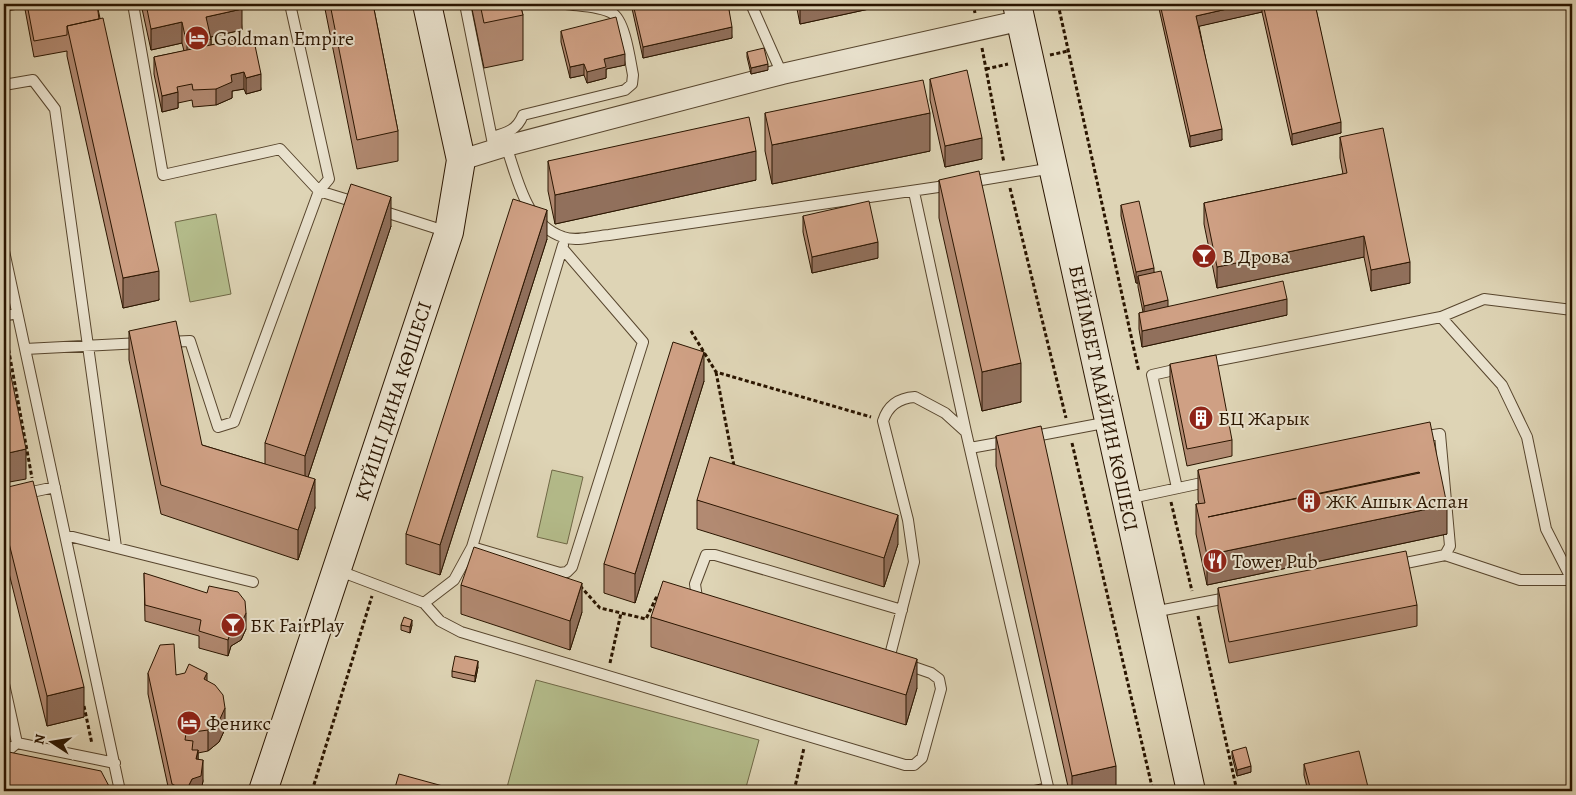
<svg xmlns="http://www.w3.org/2000/svg" width="1576" height="795" font-family="Alegreya,serif">
<rect width="100%" height="100%" fill="#ded4b5"/>
<filter id="stains"><feTurbulence type="fractalNoise" baseFrequency=".004" numOctaves="4"/><feColorMatrix values="0 0 0 0 .2 0 0 0 0 .09 0 0 0 0 .02 0 0 0 .5 -.17"/></filter>
<radialGradient id="worn" r=".72"><stop offset=".6" stop-color="#630" stop-opacity="0"/><stop offset="1" stop-color="#630" stop-opacity=".3"/></radialGradient>
<path fill="#b4bc8b" stroke="#6f6846" d="M216 214 231 294 190 302 175 222Z
M552 470 583 477 567 544 537 537Z
M536 680 759 740 745 791H506Z"/>
<g fill="none" stroke-linecap="round" stroke-linejoin="round">
<defs>
<path id="lane" d="M133 4 163 175 280 149 319 191 329 179 290 4
M465 4 493 144
M751 4 782 74
M4 6 14 4
M4 85 33 80 55 109 116 547
M492 137C507 133 517 130 523 115L625 90 632 84 633 75C630 60 625 20 612 13 599 6 580 6 566 4
M506 146C518 179 525 224 563 237 576 242 595 236 609 235L952 185
M969 182 1053 168
M914 192 966 432 1049 791
M379 210 448 232
M4 251 120 791
M4 316 17 313
M1441 317 1502 385 1527 437 1546 529 1572 580
M168 342 190 341 218 427 234 422 319 191 358 203
M25 349 141 343
M1204 363 1441 317 1484 299 1572 310
M1030 437 1109 422
M970 448 1009 441
M1177 488 1152 375 1183 368
M4 498 55 487
M1127 499 1211 481
M65 535 253 582
M472 547 560 573 567 572 572 567 643 342 563 249
M1445 555 1520 580H1572
M1396 565 1445 555 1450 546 1440 434 1421 437
M337 570 424 603 440 621 461 632 905 765H914L922 758 941 689 939 679 931 673 905 664
M702 600 697 598 695 584 706 555H715L902 610
M424 603 454 580 472 547 563 245
M1153 612 1232 597
M889 659 914 562 908 520 883 421C888 405 899 398 915 397L945 413 966 432
M4 684 17 743 4 754
M17 743 115 763"/>
<path id="street" d="M461 160 506 146 782 74 1023 20"/>
<path id="secondary" d="M1017 4 1191 791
M263 791 449 232 461 160 427 4"/>
</defs>
<use href="#lane" stroke="#57452d" stroke-width="12"/>
<use href="#street" stroke="#57452d" stroke-width="22"/>
<use href="#secondary" stroke="#2a1500" stroke-width="30"/>
<path stroke="#2a1500" stroke-width="3" stroke-dasharray="4 2.5" stroke-linecap="butt" d="M973 4 975 13
M1058 4 1139 372
M982 48 1004 163
M1050 55 1068 51
M986 69 1008 64
M1010 188 1066 418
M5 330 32 478
M691 331 716 372 871 417
M716 372 734 466
M1072 443 1153 791
M1171 502 1192 591
M580 586 600 608 621 613
M1198 616 1237 791
M610 663 621 613 646 619 656 598 660 594
M84 706 92 744
M312 791 372 596
M794 791 804 748"/>
<use href="#lane" stroke="#eae3cf" stroke-width="10"/>
<use href="#street" stroke="#eae3cf" stroke-width="20"/>
<use href="#secondary" stroke="#eae3cf" stroke-width="28"/>
</g>
<path fill="#b28a72" stroke="#2a1500" d="M24 4H97L159 300 123 308 67 56V51L34 57Z
M141 4H240L242 30 211 37V45L253 36 261 90 246 94 244 89 232 91V98L216 105 193 107 192 100 178 103V108L162 112 154 74V57L184 51 182 43 151 50Z
M324 4H373L398 131V161L357 169Z
M471 4H520L523 15V60L484 68Z
M631 4H728L732 38 643 58Z
M796 4H892L800 24Z
M1158 4H1315L1341 133 1292 145 1262 12 1199 26 1222 140 1190 147Z
M561 31 625 65 606 69V78L587 83 584 75 570 78 561 42Z
M747 52 768 70 751 74 747 57Z
M930 79 982 159 945 167 930 100Z
M765 113 930 151 772 184 765 151Z
M1340 137 1410 283 1371 291 1364 257 1217 288 1204 224V203L1343 174 1340 158Z
M548 161 756 180 555 224 548 191Z
M939 180 1021 402 982 411 939 218Z
M1121 205 1154 272 1168 307 1287 315 1142 347 1139 329V313L1143 312 1138 287V283H1136L1121 216Z
M803 216 878 258 812 273 803 232Z
M391 226 308 477 315 508 298 560 161 514 129 360V331L202 445 265 464V443Z
M547 239 440 575 406 564V534Z
M1170 364 1232 440V456L1187 466 1170 381Z
M704 381 635 603 604 593V564Z
M996 436 1116 789 1119 791H1069L996 466Z
M1198 470 1447 534 1207 585 1196 534V504H1199L1198 500Z
M4 488 84 717 47 726 4 553Z
M697 500 898 544 884 587 697 529Z
M144 573 246 629 241 640 231 646 228 656 199 648V636L145 621Z
M461 585 582 612 570 650 461 614Z
M1218 588 1417 605V626L1229 663 1218 609Z
M651 617 917 688 906 725 651 647Z
M401 625H412L410 633 401 630Z
M478 667 475 682 452 677V671Z
M148 673 176 675 207 681 225 729 219 742 208 751 198 753V760L203 781 201 791H169L148 694Z
M4 751 111 791H4Z
M1232 751 1251 772 1237 776 1232 756Z
M1304 764 1369 791H1308L1304 775Z"/>
<path fill="#91705c" stroke="#2a1500" d="M800 4H892L800 24Z
M1249 4H1262V12L1196 27V16Z
M242 9V30L206 38V17Z
M182 22V43L151 50V29Z
M732 27V38L643 58V47Z
M211 39V60L187 66V45Z
M625 54V65L606 69V78L587 83V72L604 59Z
M584 64V75L570 78V67Z
M768 64V70L751 74V68Z
M244 72V89L232 91V98L216 105V89L231 75Z
M261 74V90L246 94V78Z
M178 92V108L162 112V96Z
M930 113V151L772 184V145Z
M1341 122V133L1292 145V134Z
M1222 129V140L1190 147V136Z
M982 138V159L945 167V146Z
M756 151V180L555 224V195Z
M391 197V226L305 486V456Z
M547 210V239L440 575V545Z
M1364 236V257L1217 288V267Z
M878 242V258L812 273V257Z
M1410 262V283L1371 291V270Z
M1154 268V279L1138 276V283H1136V272Z
M159 271V300L123 308V278Z
M1287 299V315L1142 347V331Z
M1168 300V311L1144 317V306Z
M704 352V381L635 603V574Z
M1021 363V402L982 411V372Z
M26 449V479L4 483V454Z
M1419 472V502L1208 517Z
M315 479V508L298 560V530Z
M1447 505V534L1207 585V555Z
M898 515V544L884 587V558Z
M582 583V612L570 650V621Z
M246 613V629L241 640 231 646 228 656V640L231 630Z
M412 620V625L410 633V627Z
M917 659V688L906 725V695Z
M478 661V667L475 682V676Z
M207 673V694L204 679Z
M84 687V717L47 726V696Z
M225 708V729L219 742 208 751V730Z
M198 750V771L203 760V781L201 791H186L192 779Z
M1116 766V791H1072V776Z
M1251 766V772L1237 776V770Z"/>
<path fill="#cfa084" stroke="#2a1500" fill-rule="evenodd" d="M27 4H97L99 19 67 26V35L34 41Z
M146 4H240L242 9 206 17 211 39 187 45 182 22 151 29Z
M330 4H373L398 131 357 140Z
M480 4H520L523 15 484 23Z
M633 4H728L732 27 643 47Z
M1160 4H1249L1196 16 1222 129 1190 136Z
M1263 4H1315L1341 122 1292 134Z
M616 17 625 54 604 59 606 67 587 72 584 64 570 67 561 31Z
M103 18 159 271 123 278 67 26Z
M253 36 261 74 246 78 244 72 231 75 232 82 216 89 193 90 192 84 177 87 178 92 162 96 154 57Z
M764 48 768 64 751 68 747 52Z
M967 70 982 138 945 146 930 79Z
M923 80 930 113 772 145 765 113Z
M749 117 756 151 555 195 548 161Z
M1383 128 1410 262 1371 270 1364 236 1217 267 1204 203 1347 173 1340 137Z
M979 171 1021 363 982 372 939 180Z
M351 184 391 197 305 456 265 443Z
M513 199 547 210 440 545 406 534Z
M869 201 878 242 812 257 803 216Z
M1139 201 1154 268 1136 272 1121 205Z
M1161 271 1168 300 1144 306 1138 276Z
M1283 281 1287 299 1142 331 1139 313Z
M176 321 202 445 315 479 298 530 161 485 129 331Z
M4 342 26 449 4 454Z
M673 342 704 352 635 574 604 564Z
M1216 355 1232 440 1187 449 1170 364Z
M1430 422 1447 505 1207 555 1196 504 1205 503 1198 470ZM1419 472 1420 473 1208 517Z
M1041 426 1116 766 1072 776 996 436Z
M710 457 898 515 884 558 697 500Z
M33 481 84 687 47 696 4 523V488Z
M474 547 582 583 570 621 461 585Z
M1406 551 1417 605 1229 642 1218 588Z
M144 573 207 593 209 586 238 592 245 601 246 613 241 624 231 630 228 640 199 631 201 620 145 605Z
M663 581 917 659 906 695 651 617Z
M404 617 412 620 410 627 401 625Z
M174 644 176 675 185 673 189 664 207 673 204 679 215 685 223 695 225 708 219 721 208 730 186 733 185 740 193 741 192 750H198L196 759 203 760 201 776 192 779 186 791 172 784 148 673 160 645Z
M455 656 478 661 475 676 452 671Z
M1246 747 1251 766 1237 770 1232 751Z
M4 751 101 771 111 790 110 791H15L4 789Z
M1359 751 1369 791H1311L1304 764Z
M399 774 461 791H394Z
M1041 784 1043 791H1007Z
M1119 789V791H1107Z"/>
<defs>
<symbol id="hotel-disc" viewBox="-11 -11 22 22"><circle r="9.5" fill="#8f2418" stroke="#eae3cf"/><path d="M-6-4.5h1.5V1H6V5H4.5V3h-9V5H-6ZM-4 0a1.8 1.8 0 1 1 3.6 0ZM.5 0V-2.5h3Q6-2.5 6 0Z" fill="#fff"/></symbol>
<symbol id="bar-disc" viewBox="-11 -11 22 22"><circle r="9.5" fill="#8f2418" stroke="#eae3cf"/><path d="M-6-5H6L.8 .8V4.5H3.5V6h-7V4.5H-.8V.8Z" fill="#fff"/></symbol>
<symbol id="building-disc" viewBox="-11 -11 22 22"><circle r="9.5" fill="#8f2418" stroke="#eae3cf"/><path d="M-4-6H4V6H1V3H-1V6H-4ZM-2.5-4.3h1.7v1.8h-1.7ZM.8-4.3h1.7v1.8H.8ZM-2.5-1h1.7V.8h-1.7ZM.8-1h1.7V.8H.8Z" fill="#fff"/></symbol>
<symbol id="restaurant-disc" viewBox="-11 -11 22 22"><circle r="9.5" fill="#8f2418" stroke="#eae3cf"/><path d="M-5-6h1v4h1v-4h1v4h1v-4h1v5L-1.5 .5V6h-2V.5L-5-1ZM5-6V6H3V1.5H1.5Q1.5-4 5-6Z" fill="#fff"/></symbol>
</defs>
<g fill-rule="evenodd">
<use href="#hotel-disc" x="183" y="24" width="28" height="28"/>
<use href="#bar-disc" x="1190" y="242" width="28" height="28"/>
<use href="#building-disc" x="1187" y="404" width="28" height="28"/>
<use href="#building-disc" x="1295" y="487" width="28" height="28"/>
<use href="#restaurant-disc" x="1201" y="547" width="28" height="28"/>
<use href="#bar-disc" x="219" y="611" width="28" height="28"/>
<use href="#hotel-disc" x="175" y="709" width="28" height="28"/>
</g>
<g text-anchor="middle" stroke-width="4" stroke-linejoin="round" paint-order="stroke">
<g font-size="20" fill="#2a1500" stroke="#eae3cf" text-anchor="start">
<text x="214" y="45">Goldman Empire</text>
<text x="1222" y="263">В Дрова</text>
<text x="1218" y="425">БЦ Жарык</text>
<text x="1326" y="508">ЖК Ашык Аспан</text>
<text x="1232" y="568">Tower Pub</text>
<text x="250" y="632">БК FairPlay</text>
<text x="206" y="730">Феникс</text>
</g>
<g font-size="20" fill="#2a1500" stroke="#eae3cf">
<text transform="translate(1104 398) rotate(78)" y="7">БЕЙІМБЕТ МАЙЛИН КӨШЕСІ</text>
<text transform="translate(393 401) rotate(-72)" y="7">КҮЙШІ ДИНА КӨШЕСІ</text>
</g>
</g>
<rect width="1576" height="795" fill="none" stroke="#ded4b5" stroke-width="20"/>
<rect x="5" y="5" width="1566" height="785" fill="none" stroke="#2a1500" stroke-width="2.5"/>
<rect x="10" y="10" width="1556" height="775" fill="none" stroke="#2a1500"/>
<g transform="translate(52 742) rotate(282)" stroke="#eae3cf" stroke-width="4" paint-order="stroke">
<path d="M0-4L9 19L0 12L-9 19Z" fill="#2a1500"/>
<text y="-8" font-size="14" font-weight="bold" text-anchor="middle" fill="#2a1500">N</text>
</g>
<rect width="100%" height="100%" filter="url(#stains)"/>
<rect width="100%" height="100%" fill="url(#worn)"/>
</svg>
